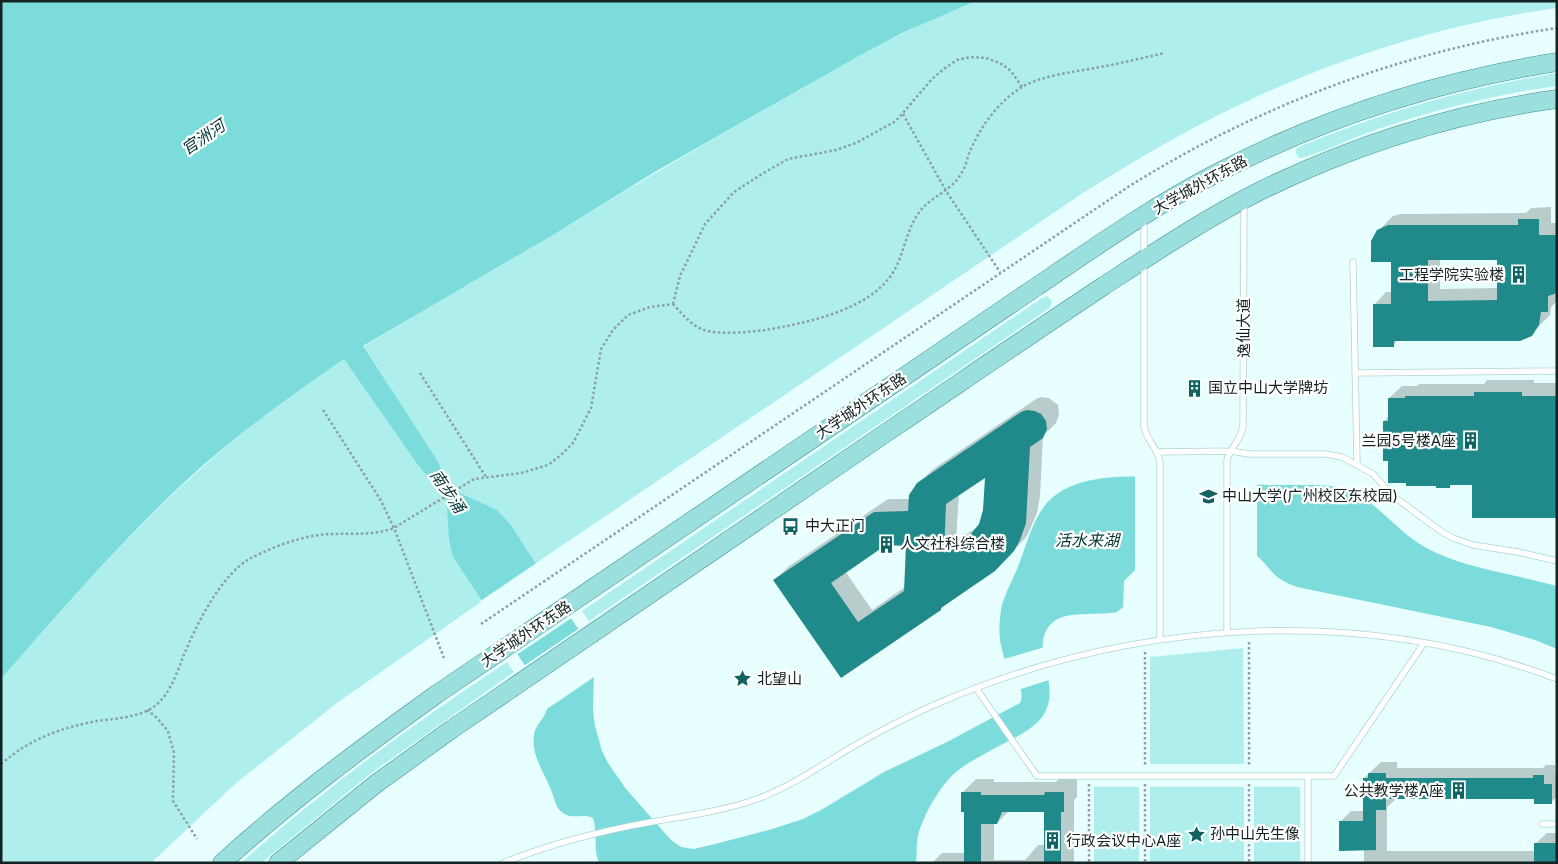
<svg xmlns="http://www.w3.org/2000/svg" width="1558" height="864" font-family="Inter,'Noto Sans SC',sans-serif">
<rect width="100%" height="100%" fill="#e7fffe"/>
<path fill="#aeefee" d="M976 1H1557V8C1454 22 1350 54 1256 97 1196 124 1139 158 1083 193L545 557 337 703 235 784 151 863H1V679C88 579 176 480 283 401 376 333 478 281 576 221 641 181 706 143 773 105 816 80 859 54 905 32 928 21 952 11 976 1Z
M1557 73V86C1497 94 1438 109 1381 128 1354 137 1329 150 1302 158H1299L1296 154V149L1301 146C1385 112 1467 88 1557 73Z
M1047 296 1052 301 1051 306 1048 309 589 621 582 611 1042 298Z
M1243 648 1244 764H1150V657Z
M507 662 514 672 370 774 261 863H241C323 789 415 723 507 662Z
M1094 787H1139V863H1094Z
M1150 787H1244V863H1150Z
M1254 787H1300V863H1254Z"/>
<path fill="#7cdcdb" d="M1 1H976L902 33 855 58 653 173 553 235 363 346 435 457 449 483 460 493 497 510 510 524 588 644 594 672 593 711 595 726 602 751 608 763 626 789 671 840 681 847 694 849 715 844 769 830 803 819 821 810 884 772 947 742 1020 703C1026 690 1014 679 1008 667 1005 661 1003 655 1002 649 998 635 999 620 1002 605 1006 591 1014 578 1019 564 1028 541 1034 513 1053 497 1095 462 1187 482 1238 484 1259 485 1281 485 1302 485 1316 485 1330 484 1344 489 1375 498 1395 530 1423 546 1460 568 1515 574 1557 586V649L1535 640 1491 627 1297 587C1289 584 1280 580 1274 574 1267 567 1261 557 1252 553 1228 543 1161 564 1135 570L1124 581 1123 607 1117 612C1099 616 1065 610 1052 623 1026 648 1065 685 1042 717 1030 732 1012 739 995 748 982 756 968 762 956 772 941 784 922 817 918 836 916 845 917 854 916 863H599C593 849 598 833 593 818 584 813 573 820 563 813 555 807 555 799 551 790 544 772 531 755 534 735 535 724 547 717 547 707 547 703 545 699 545 696L453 557 449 540 447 507 443 495 418 465 344 359C283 401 223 444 171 495 111 553 56 616 1 679Z"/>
<path fill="#e7fffe" d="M1135 476H1165L1257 482V560L1251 555 1243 553H1221L1135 571Z
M538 562 573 617 515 656 479 602Z
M580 628 590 643 593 653 597 675 544 711 545 703 543 697 522 667Z
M1045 647 1047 660 1052 679 1018 690 1010 675 1004 659Z"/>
<path fill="#0003" fill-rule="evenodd" d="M1551 207V223H1557V301L1551 307 1550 315 1527 338 1398 340 1393 345 1374 305 1386 292H1392V260L1376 233 1393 216 1401 214 1526 213 1531 208ZM1499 258 1498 288 1440 289V259Z
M1487 380H1534V383H1557V517L1473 484H1452L1449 487 1407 482 1390 459 1384 421 1389 416V398L1402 386H1417L1419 384H1484Z
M1041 397 1049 398 1058 405 1059 415 1056 423 1043 436 1040 496 1037 513 1027 536 1002 563 949 600 940 609 841 677 775 580 788 567 888 499H910L918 484 932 470 1036 399ZM986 476 983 516 979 526 956 541 959 494ZM886 544H907L905 587 872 610 845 571Z
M1381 762H1397V768H1543L1546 765H1555L1557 797 1551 802 1535 798H1397L1387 807V851H1535V844L1547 833H1557V863H1364V849L1340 822 1351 811H1364V778Z
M976 779H994V782H1056L1059 779H1077V797L1074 800V863H932L942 853H966V811L963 792ZM1045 810V845H1038L1025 860H994V823H997L1009 811Z"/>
<path fill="#1f8a89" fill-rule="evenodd" d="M1518 219H1539V235H1557V293L1548 296V312H1541L1539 325 1532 336 1520 341H1394V347H1373V304H1391V262H1371V241L1377 230 1388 225H1518ZM1428 260H1497V300L1428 301Z
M1474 392H1522V396H1557V518H1472V485H1450V488H1436V486H1406V483H1388V461H1383V421H1388V398H1405V396H1474Z
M1027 410 1035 411 1041 414 1046 421 1047 429 1043 438 1030 447 1026 523 1020 540 1014 551 995 571 941 608V610L841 678 773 580 874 512 908 511 909 495 917 483 1021 412ZM985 478 983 510 979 524 971 534 944 553 946 504ZM886 545 906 546 904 591 858 622 831 583Z
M1368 773H1386V778H1533V775H1544V784H1552V804H1534V799H1386V810H1376V850L1339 851V821H1363V778H1368Z
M961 792H981V795H1044L1045 792H1064V812H1061V863H1044V812H1002L997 824H981V863H964V812H961Z
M1534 843H1557V863H1534Z"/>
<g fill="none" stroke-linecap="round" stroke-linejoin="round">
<defs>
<path id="lane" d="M1144 218V426C1146 440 1158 448 1160 462V639
M1353 262 1357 463
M1355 373 1557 371
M1157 452 1231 451 1249 454H1326L1342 457 1373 474 1393 496 1442 532 1453 538 1473 545 1518 552 1557 561
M1227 632V460C1230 448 1241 440 1243 427L1244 202
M976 688 1037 776H1334L1424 643
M1308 776V863
M1542 824H1557
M503 863C552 843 605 830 657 821 692 815 727 810 760 798 793 785 822 765 852 747 880 731 910 715 941 702 1133 620 1359 604 1557 679"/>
<path id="primary" d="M222 863C290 801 363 747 437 694L1036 287C1095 247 1155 205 1219 172 1325 117 1439 81 1557 62
M278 863 377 783 452 729C600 627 750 526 899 424 967 378 1034 332 1102 287 1154 253 1206 218 1262 190 1354 145 1455 113 1557 99"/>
</defs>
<use href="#lane" stroke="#add5d3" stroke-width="7"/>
<use href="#primary" stroke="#408f8f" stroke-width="19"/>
<path stroke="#8ca09f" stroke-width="2.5" stroke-dasharray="2.5 2.5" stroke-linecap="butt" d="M903 114 946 191 1000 272
M673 304C681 313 692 326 704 330 720 335 749 332 765 330 806 323 873 310 895 269 905 250 907 227 921 210 932 196 952 191 962 172 966 166 967 158 970 151 981 126 998 102 1022 87 1040 76 1073 72 1095 68 1118 64 1142 58 1165 53
M673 304 680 276 705 224 734 192 762 174 788 159 836 150 856 143 896 121 932 79 945 68 957 60 971 57 986 58 1000 63 1011 71 1022 87
M420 373 486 477
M323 410 380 499 394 528 444 658
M481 624 1128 187C1259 105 1403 51 1557 28
M1249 642V766
M1145 652V766
M147 710 156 717 168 731 174 753 173 801 197 839
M1 764C30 739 60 728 97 721 114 719 138 717 152 708 169 697 176 675 183 657 196 626 220 575 251 558 271 548 296 538 319 535 344 532 369 537 394 528L474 479 521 473 548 465 561 455 573 443 591 408 601 349 613 330 628 315 650 307 673 304
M1089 784V863
M1145 784V863
M1249 784V863"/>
<use href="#lane" stroke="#fff" stroke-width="5.5"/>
<use href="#primary" stroke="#9bdfdf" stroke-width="18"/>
</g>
<defs>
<symbol id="building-bare" viewBox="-9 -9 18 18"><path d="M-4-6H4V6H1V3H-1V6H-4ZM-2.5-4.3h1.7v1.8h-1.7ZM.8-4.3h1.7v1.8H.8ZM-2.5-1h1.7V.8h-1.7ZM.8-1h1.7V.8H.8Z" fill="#116261" stroke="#fff" stroke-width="2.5" paint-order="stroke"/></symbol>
<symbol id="university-bare" viewBox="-9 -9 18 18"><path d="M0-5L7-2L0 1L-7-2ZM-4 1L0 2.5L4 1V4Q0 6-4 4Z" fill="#116261" stroke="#fff" stroke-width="2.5" paint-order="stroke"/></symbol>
<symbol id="bus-bare" viewBox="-9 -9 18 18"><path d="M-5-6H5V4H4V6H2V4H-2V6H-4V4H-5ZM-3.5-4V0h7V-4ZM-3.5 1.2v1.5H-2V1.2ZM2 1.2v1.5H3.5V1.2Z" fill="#116261" stroke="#fff" stroke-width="2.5" paint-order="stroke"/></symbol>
<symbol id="sight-bare" viewBox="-9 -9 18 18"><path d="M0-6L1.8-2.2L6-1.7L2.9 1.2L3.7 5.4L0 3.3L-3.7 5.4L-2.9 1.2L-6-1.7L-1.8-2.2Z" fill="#116261" stroke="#fff" stroke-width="2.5" paint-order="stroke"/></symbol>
</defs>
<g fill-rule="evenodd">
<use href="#building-bare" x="1506" y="262" width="25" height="25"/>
<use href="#building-bare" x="1182" y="376" width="25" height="25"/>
<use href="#building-bare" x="1458" y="428" width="25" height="25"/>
<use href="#university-bare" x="1196" y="484" width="25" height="25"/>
<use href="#bus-bare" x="778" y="514" width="25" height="25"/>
<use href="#building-bare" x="874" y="532" width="25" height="25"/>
<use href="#sight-bare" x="730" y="666" width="25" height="25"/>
<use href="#building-bare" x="1446" y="778" width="25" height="25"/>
<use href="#sight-bare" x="1184" y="822" width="25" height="25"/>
<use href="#building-bare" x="1040" y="828" width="25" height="25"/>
</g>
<g text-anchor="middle" stroke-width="4.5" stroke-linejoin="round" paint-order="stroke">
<g font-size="15" fill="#132222" stroke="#fff">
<text transform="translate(1200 185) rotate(-29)" y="5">大学城外环东路</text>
<text transform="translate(1244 328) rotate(-90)" y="5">逸仙大道</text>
<text transform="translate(861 406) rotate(-34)" y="5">大学城外环东路</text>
<text transform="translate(526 634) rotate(-34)" y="5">大学城外环东路</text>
</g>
<g font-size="15" fill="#132222" stroke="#fff" text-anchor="start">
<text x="1504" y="280" text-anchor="end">工程学院实验楼</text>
<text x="1208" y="393">国立中山大学牌坊</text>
<text x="1456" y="446" text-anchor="end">兰园5号楼A座</text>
<text x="1222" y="501">中山大学(广州校区东校园)</text>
<text x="805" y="531">中大正门</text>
<text x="900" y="549">人文社科综合楼</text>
<text x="757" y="684">北望山</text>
<text x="1444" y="796" text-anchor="end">公共教学楼A座</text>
<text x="1210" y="839">孙中山先生像</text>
<text x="1066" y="846">行政会议中心A座</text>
</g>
<g font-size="16" font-style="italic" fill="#043534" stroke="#fff">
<text transform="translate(203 137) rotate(-34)" y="6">官洲河</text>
<text transform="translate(448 491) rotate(56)" y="6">南步涌</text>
<text x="1087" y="546">活水来湖</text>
</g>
</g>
<rect width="1558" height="864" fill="none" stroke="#132222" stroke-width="5"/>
</svg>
